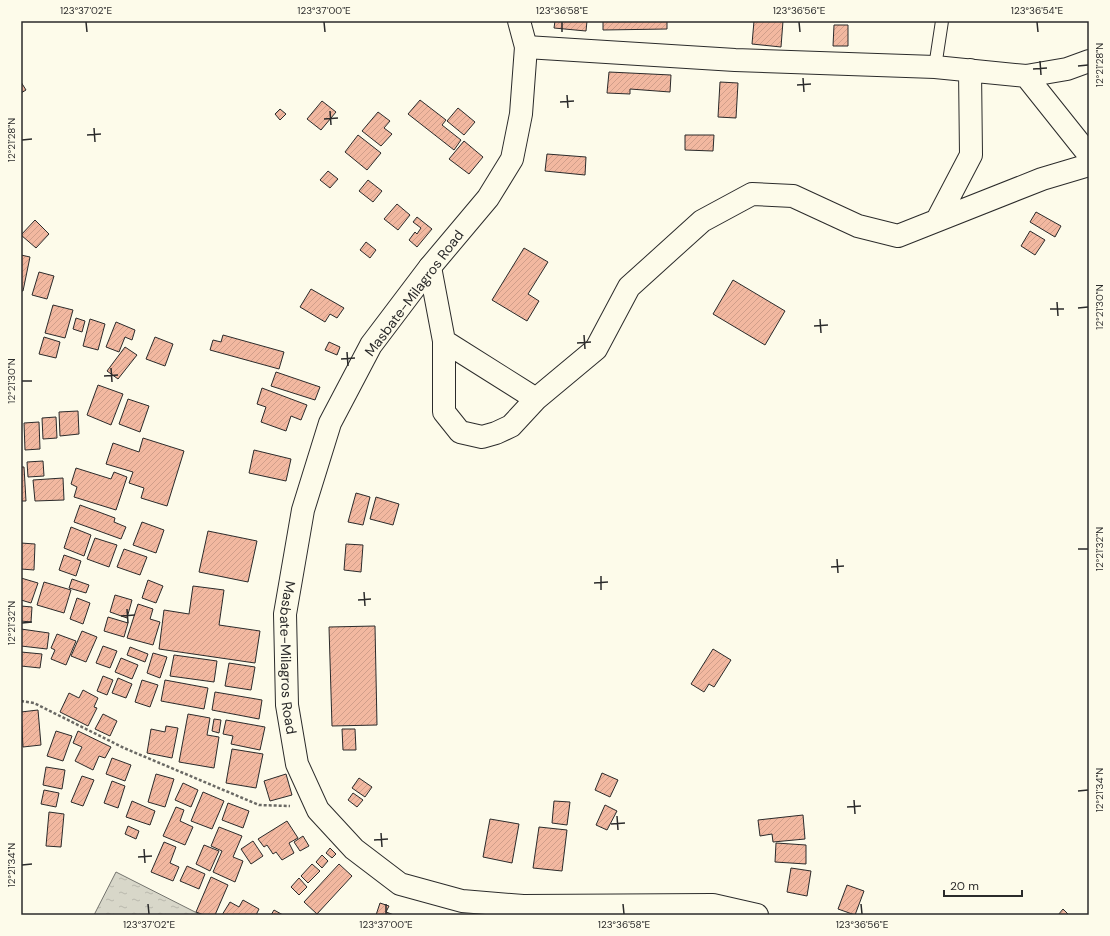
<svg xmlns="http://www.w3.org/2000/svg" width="1110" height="936" font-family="'DM Sans',sans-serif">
<defs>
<pattern id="water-ripples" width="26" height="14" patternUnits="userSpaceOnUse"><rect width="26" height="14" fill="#d8d7c9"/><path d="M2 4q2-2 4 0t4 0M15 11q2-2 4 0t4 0" fill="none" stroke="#bab9ad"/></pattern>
<pattern id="building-hatch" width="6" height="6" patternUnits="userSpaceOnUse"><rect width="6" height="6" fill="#f2b8a0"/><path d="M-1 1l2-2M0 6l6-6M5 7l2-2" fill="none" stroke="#d09e8a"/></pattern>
</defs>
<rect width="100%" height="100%" fill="#fdfbea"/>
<path fill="url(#water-ripples)" stroke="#74746e" d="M116 872 201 915H94Z"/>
<path fill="url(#building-hatch)" stroke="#2b2b2b" d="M555 21H587L586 31 554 28Z
M603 21H667V29L603 30Z
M754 21H783L781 47 752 44Z
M834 25H848V46H833Z
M609 72 671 75 670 92 630 89V94L607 93Z
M21 82 26 90 21 93Z
M720 82 738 83 736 118 718 117Z
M420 100 446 120 442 125 461 140 454 150 408 114Z
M322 101 336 112 321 130 307 119Z
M458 108 475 122 464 135 447 121Z
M280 109 286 114 280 120 275 114Z
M378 112 390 121 384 128 392 134 381 146 362 131Z
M358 135 381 153 367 170 345 152Z
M685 135H714L713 151 685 150Z
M464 141 483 157 469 174 449 159Z
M547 154 586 157 585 175 545 171Z
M328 171 338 179 330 188 320 180Z
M368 180 382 191 373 202 359 191Z
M397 204 410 215 398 230 384 219Z
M1036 212 1061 226 1055 237 1030 222Z
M417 217 432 229 417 247 409 240 415 232 417 234 421 228 413 222Z
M35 220 49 234 36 248 21 235Z
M1030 231 1045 240 1035 255 1021 246Z
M366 242 376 250 370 258 360 250Z
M524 248 548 262 528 294 539 301 527 321 492 300Z
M21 255 30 257 23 291H21Z
M39 272 54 276 47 299 32 295Z
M733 280 785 311 765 345 713 314Z
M311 289 344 308 337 318 330 314 325 322 300 307Z
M53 305 73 310 65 338 45 333Z
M76 318 85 321 82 332 73 329Z
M90 319 105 324 98 350 83 346Z
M116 322 135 330 132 340 125 337 119 352 106 347Z
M223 335 284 352 279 369 210 350 213 340 221 342Z
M44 337 60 342 56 358 39 354Z
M155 337 173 344 165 366 146 359Z
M329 342 340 347 337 355 325 350Z
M125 347 137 355 118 379 107 371Z
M276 372 320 387 315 400 271 386Z
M98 385 123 394 111 425 87 415Z
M262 388 307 405 301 420 291 416 286 431 261 422 266 407 257 404Z
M128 399 149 406 140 432 119 424Z
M78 411 79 434 60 436 59 412Z
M56 417 57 438 43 439 42 418Z
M39 422 40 449 25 450 24 423Z
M143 438 184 451 167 506 141 498 144 488 129 483 133 472 106 464 113 443 139 452Z
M254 450 291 459 286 481 249 473Z
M43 461 44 476 28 477 27 462Z
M21 467H24L26 501H21Z
M76 468 111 479 114 472 127 477 116 510 74 497 77 487 71 484Z
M63 478 64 500 35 501 33 480Z
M356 493 370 497 363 525 348 522Z
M376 497 399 504 393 525 370 519Z
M80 505 115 518 114 522 126 527 121 539 74 522Z
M142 522 164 530 156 553 133 545Z
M71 527 91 535 84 556 64 548Z
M208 531 257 541 248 582 199 572Z
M95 538 117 545 109 567 87 559Z
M21 539V543L35 544 34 570 21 569Z
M346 544 363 545 361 572 344 570Z
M124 549 147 557 140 575 117 567Z
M64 555 81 561 76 576 59 570Z
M21 578 38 583 31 603 21 600Z
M72 579 89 585 86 593 69 588Z
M148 580 163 586 156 603 142 598Z
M44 582 71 590 64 613 37 605Z
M193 586 224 590 219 625 260 631 255 663 159 649 164 610 189 614Z
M115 595 132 600 127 618 110 612Z
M77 598 90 603 83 624 70 619Z
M138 604 153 609 150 619 160 622 153 645 127 638Z
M21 606 32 607 31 622 21 621Z
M108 617 128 623 124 637 104 631Z
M375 626 377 725 332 726 329 627Z
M21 629 49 633 47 649 21 646Z
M82 631 97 637 86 662 71 656Z
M57 634 76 641 66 665 51 659 55 650 51 648Z
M103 646 117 651 110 668 96 663Z
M130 647 148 654 145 662 127 655Z
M713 649 731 660 714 687 709 684 704 692 691 684Z
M21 652 42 654 40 668 21 666Z
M153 653 167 657 160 678 147 673Z
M174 655 217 661 214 682 170 676Z
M121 658 138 665 132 679 115 672Z
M229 663 255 667 251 690 225 686Z
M103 676 113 680 107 695 97 691Z
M118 678 132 684 126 698 112 693Z
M142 680 158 685 150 707 135 702Z
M165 680 208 688 204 709 161 701Z
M83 690 98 698 94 707 97 708 88 726 60 712 69 693 79 698Z
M215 692 262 700 259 719 212 710Z
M38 710 41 745 23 747 21 712Z
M103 714 117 721 110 736 95 729Z
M188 714 210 718 207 735 219 737 214 768 179 762Z
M214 719 221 720 219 733 212 731Z
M226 720 265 727 260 750 231 744 233 736 223 734Z
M166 726 178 728 172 758 147 753 151 729 165 732Z
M342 729H355L356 750H343Z
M56 731 72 736 63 761 47 756Z
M78 731 111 747 105 758 99 756 93 770 75 761 82 747 73 743Z
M232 749 263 754 256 788 226 783Z
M112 758 131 765 125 781 106 774Z
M46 767 65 770 62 789 43 785Z
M602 773 618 780 610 797 595 790Z
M156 774 174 779 165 807 148 802Z
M286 774 292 795 270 801 264 781Z
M82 776 94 780 83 806 71 802Z
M359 778 372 787 365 797 352 788Z
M112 781 125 786 118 808 104 803Z
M183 783 198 790 191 807 175 800Z
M44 790 59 793 56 807 41 804Z
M203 792 224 801 212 829 191 821Z
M353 793 363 800 357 807 348 800Z
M132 801 155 811 150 825 126 817Z
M554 801 570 802 567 825 552 823Z
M228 803 249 811 243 828 222 820Z
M605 805 617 811 607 830 596 825Z
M176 807 184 810 180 821 193 827 185 845 163 836Z
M49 812 64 814 61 847 46 846Z
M803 815 805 839 773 842 772 834 760 836 758 820Z
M490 819 519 824 512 863 483 857Z
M287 821 298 838 289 843 294 853 282 860 276 852 273 854 267 845 264 847 258 839Z
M128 826 139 831 136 839 125 834Z
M219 827 242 836 233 857 243 861 235 882 213 872 222 851 211 846Z
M539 827 567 830 562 871 533 868Z
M303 836 309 846 300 851 294 842Z
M253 841 263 856 251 864 241 849Z
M164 842 176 847 170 863 179 867 173 881 151 872Z
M776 843 806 845V864L775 862Z
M204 845 219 851 210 871 196 864Z
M330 848 336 854 332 858 326 853Z
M322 855 328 861 322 868 316 862Z
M312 864 320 871 308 883 301 876Z
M339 864 352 876 317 914 304 902Z
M187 866 205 874 199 889 180 881Z
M791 868 811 871 807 896 787 892Z
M211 877 228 885 215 915H204L196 912Z
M299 878 307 887 299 895 291 887Z
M847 885 864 891 855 915 838 909Z
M243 900 259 909 256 915H222L230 902 239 907Z
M380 903 389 906 386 912 394 915H376Z
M1063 909 1069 915H1058Z
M274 910 283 915H271Z"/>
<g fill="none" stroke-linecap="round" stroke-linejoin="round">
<defs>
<path id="lane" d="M935 67 942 21"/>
<path id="street" d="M526 47 735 60 935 67 1026 76 1089 155
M1026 76 1067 69 1089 61
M937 220 971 155 970 70
M430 267 444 341V412L460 432 482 437 496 433 511 426 536 399 596 349 629 287 702 221 752 194 793 196 858 226 898 236 1042 179 1089 165
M444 341 536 399"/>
<g id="primary">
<path id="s1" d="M519 21 526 47 521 114 512 159 488 198 430 267 371 345 330 423 303 510 285 614 287 705 297 764 318 810 354 849 400 884 462 901 523 906 713 905 757 915"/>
</g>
</defs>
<use href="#lane" stroke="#2b2b2b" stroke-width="14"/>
<use href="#street" stroke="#2b2b2b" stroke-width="24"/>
<use href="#primary" stroke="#2b2b2b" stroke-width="24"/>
<path stroke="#6a6964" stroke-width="2.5" stroke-dasharray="3 2" stroke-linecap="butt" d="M21 701 34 703 124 748 259 805 290 806"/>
<use href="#lane" stroke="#fdfbea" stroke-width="12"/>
<use href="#street" stroke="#fdfbea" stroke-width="22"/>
<use href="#primary" stroke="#fdfbea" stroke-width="22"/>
</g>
<path fill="none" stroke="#2b2b2b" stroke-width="1.5" d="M86 22 87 32M324 22 325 32M562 22V32M799 22 800 32M1037 22 1038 32M1040 61 1041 75M1078 66 1088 65M1033 69 1047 68M803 78 804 92M797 85 811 84M567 95 568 108M560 102 574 101M330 111 331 125M324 119 338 118M94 128 95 142M87 135 101 134M22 140 32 139M1057 302 1058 316M1078 308 1088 307M1050 309H1064M820 319 821 333M814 326 828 325M584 335 585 349M577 343 591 342M347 352 348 366M341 359 355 358M111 368 112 382M104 376 118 375M22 381H32M1078 549H1088M837 559 838 573M831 567 844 566M601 576V590M594 583 608 582M364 592 365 606M358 600 371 599M127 609 128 623M121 616 135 615M22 623 32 622M1078 791 1088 790M854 800 855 814M847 807 861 806M617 816 618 830M611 824 625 823M381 833 382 847M374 840 388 839M144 849 145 863M138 857 152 856M22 865 32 864M148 904 149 914M386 904V914M623 904 624 914M861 904 862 914"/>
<g text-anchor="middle" stroke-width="3" stroke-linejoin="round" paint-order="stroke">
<g font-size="14" fill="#2b2b2b" stroke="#fdfbea">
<text transform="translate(414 293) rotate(-53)" y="5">Masbate-Milagros Road</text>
<text dy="5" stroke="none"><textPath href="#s1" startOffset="702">Masbate-Milagros Road</textPath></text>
</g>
</g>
<rect width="1110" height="936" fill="none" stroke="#fdfbea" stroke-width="44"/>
<path d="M944 890v6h78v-6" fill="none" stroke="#2b2b2b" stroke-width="2"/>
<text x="950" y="890" font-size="12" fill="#2b2b2b" stroke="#fdfbea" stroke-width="3" paint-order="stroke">20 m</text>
<rect x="22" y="22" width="1066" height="892" fill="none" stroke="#2b2b2b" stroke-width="1.5"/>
<g font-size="10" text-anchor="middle" fill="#2b2b2b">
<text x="86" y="14">123°37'02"E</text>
<text x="324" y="14">123°37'00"E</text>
<text x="562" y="14">123°36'58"E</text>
<text x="799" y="14">123°36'56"E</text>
<text x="1037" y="14">123°36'54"E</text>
<text transform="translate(1099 65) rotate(-90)" y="4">12°21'28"N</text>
<text transform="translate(11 140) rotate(-90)" y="4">12°21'28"N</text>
<text transform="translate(1099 307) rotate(-90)" y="4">12°21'30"N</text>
<text transform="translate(11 381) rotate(-90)" y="4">12°21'30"N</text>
<text transform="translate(1099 549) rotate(-90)" y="4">12°21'32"N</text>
<text transform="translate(11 623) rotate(-90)" y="4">12°21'32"N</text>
<text transform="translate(1099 790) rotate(-90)" y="4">12°21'34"N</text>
<text transform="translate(11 865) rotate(-90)" y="4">12°21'34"N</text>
<text x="149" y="928">123°37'02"E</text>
<text x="386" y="928">123°37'00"E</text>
<text x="624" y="928">123°36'58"E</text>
<text x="862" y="928">123°36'56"E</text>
</g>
</svg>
